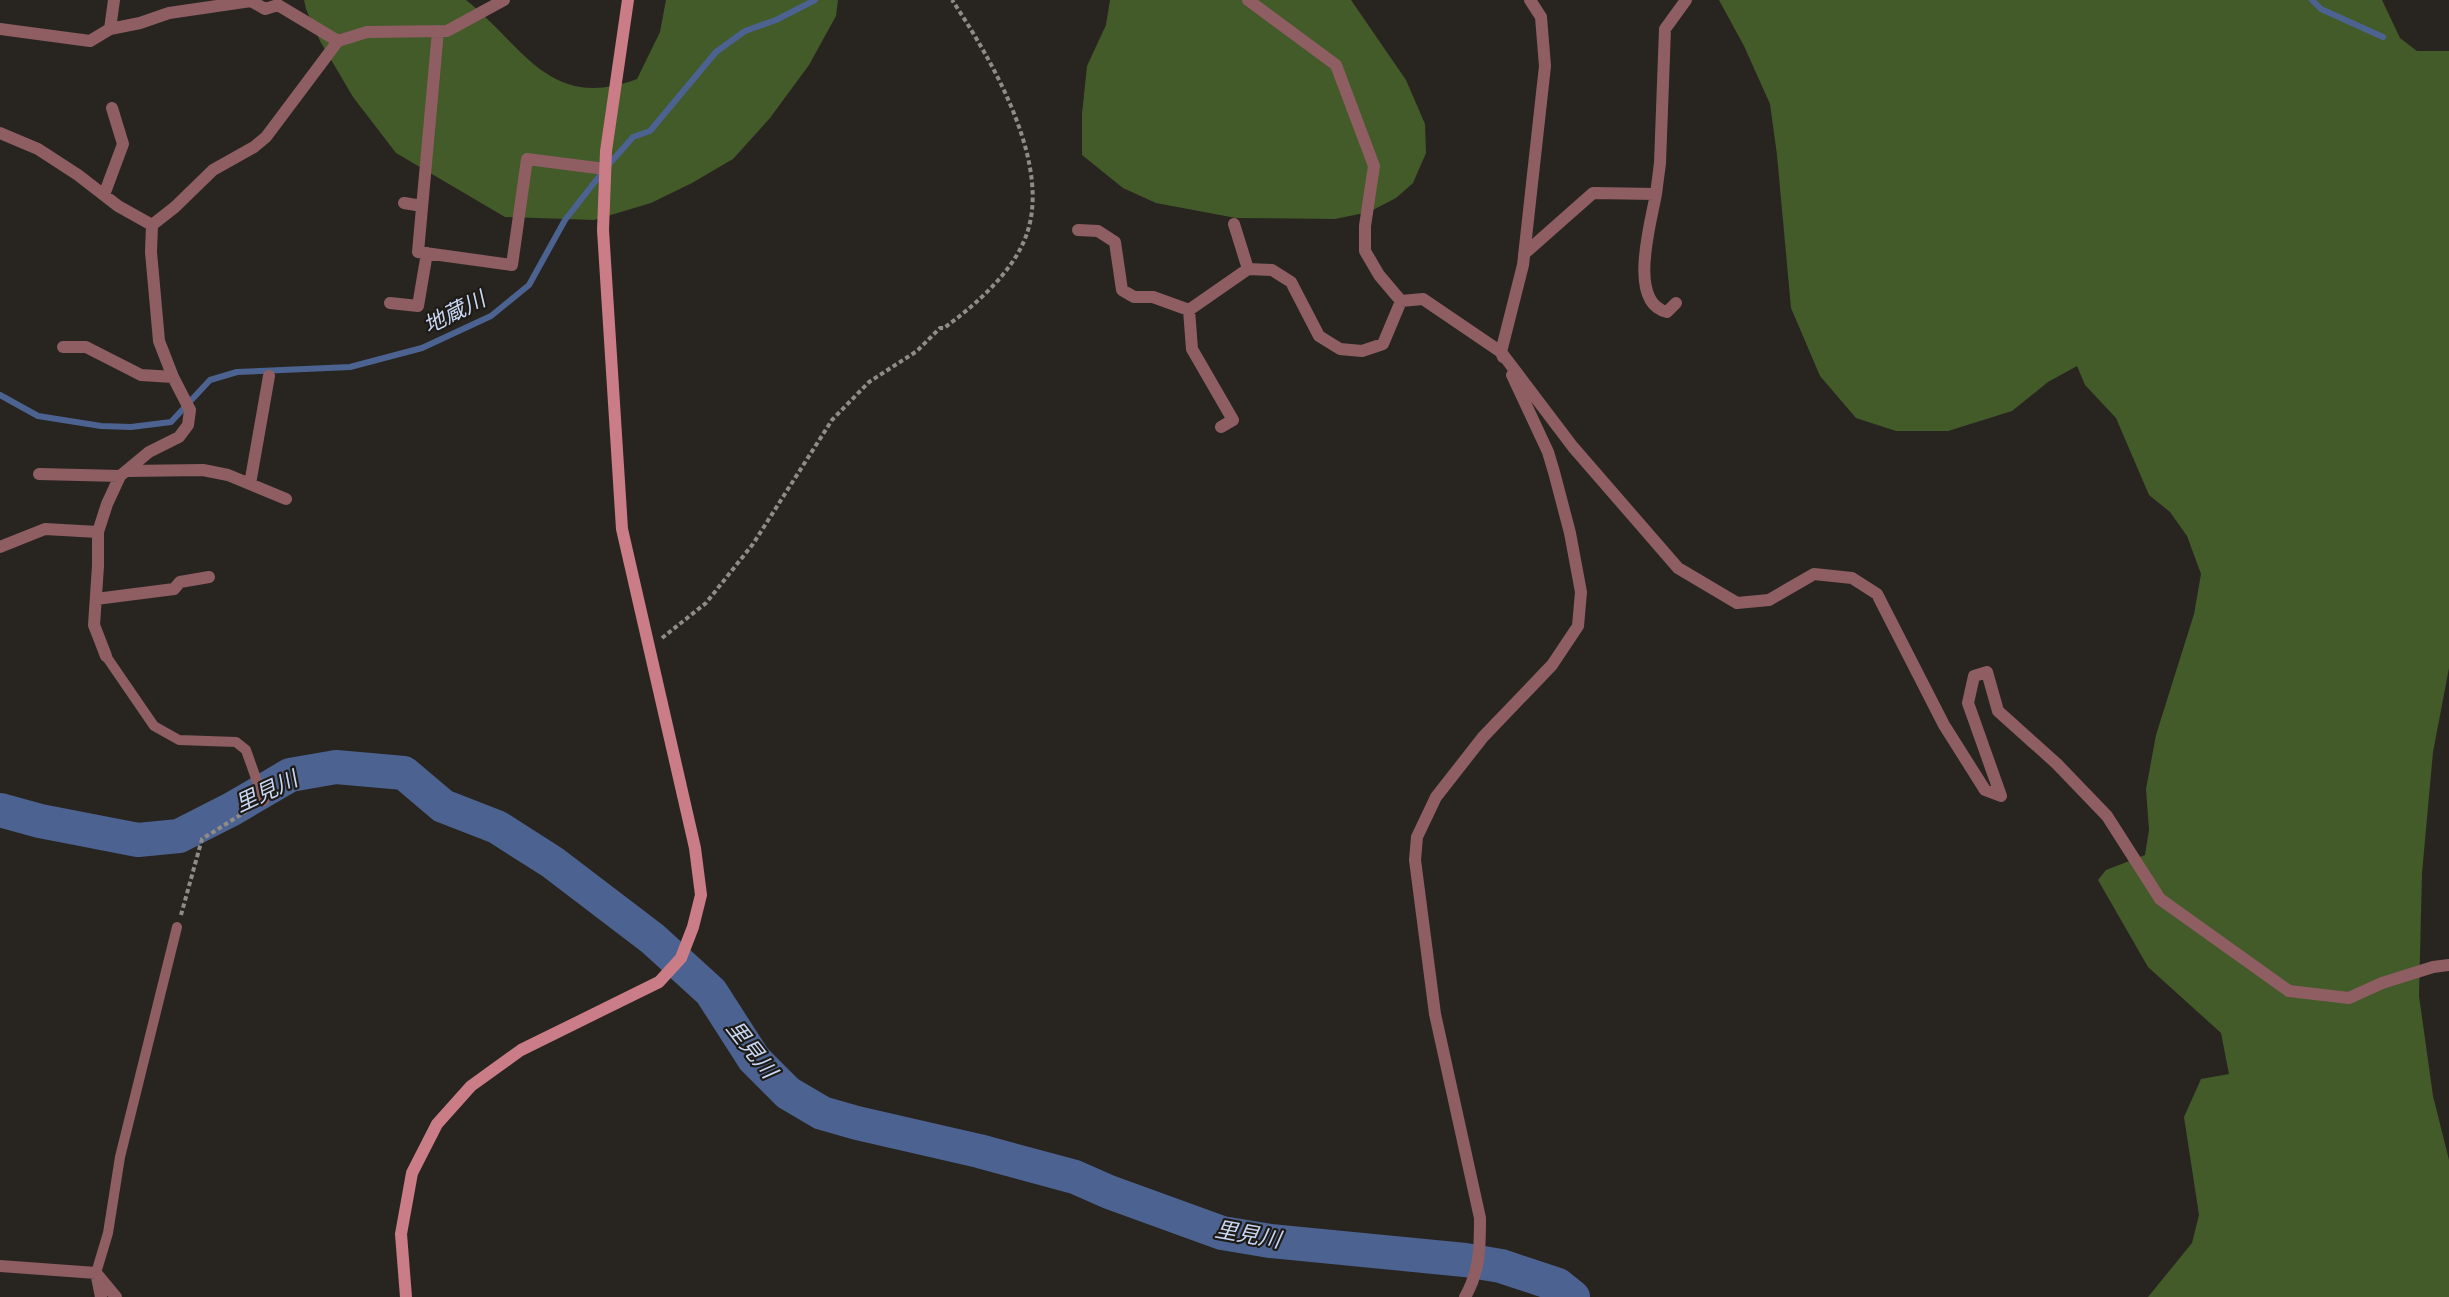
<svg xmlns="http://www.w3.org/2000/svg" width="2449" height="1297" font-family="'IBM Plex Sans','Noto Sans JP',sans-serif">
<rect width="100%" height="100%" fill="#282520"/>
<path fill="#435a29" d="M304 0H466C524 46 549 112 637 79L660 32 666 0H838L836 16 809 65 770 118 733 159 692 183 651 203 594 220 505 217 396 153 353 97 320 41 306 9Z
M1110 0H1351L1406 80 1425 124 1426 153 1413 183 1396 198 1369 212 1335 219 1236 218 1156 203 1123 188 1082 155V114L1087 66 1106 25Z
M1719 0H2382L2400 38 2417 51H2449V668L2433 752 2422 873 2419 996 2433 1096 2449 1160V1297H2148L2192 1243 2199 1215 2184 1117 2201 1079 2229 1074 2221 1033 2148 967 2098 880 2106 870 2145 855 2149 830 2146 789 2156 735 2194 614 2201 574 2187 536 2170 512 2149 495 2116 418 2085 385 2077 366 2048 382 2012 411 1948 431H1896L1856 418 1820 376 1791 308 1777 155 1770 104 1744 46Z"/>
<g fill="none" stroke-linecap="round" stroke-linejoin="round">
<path stroke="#4c6392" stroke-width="6" d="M2312 0 2321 9 2383 37
M0 395 38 416 101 426 131 427 171 422 210 380 237 372 350 367 422 348 491 316 529 285 565 220 605 169 633 137 650 131 716 52 745 31 776 20 815 0"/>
<path stroke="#4c6392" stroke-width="34" d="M0 810 40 821 138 840 179 836 232 809 290 775 336 767 404 773 443 806 497 827 552 862 653 939 711 992 754 1059 788 1093 822 1113 857 1123 979 1151 1075 1177 1109 1192 1222 1233 1270 1241 1465 1260 1501 1266 1558 1285 1573 1297"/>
<path stroke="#8f8c88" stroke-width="4" stroke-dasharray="4.5 3" stroke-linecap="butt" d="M662 638 706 603 753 544 832 420 869 382 917 351 940 328H944C974 306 1009 276 1024 241 1056 169 992 60 952 0
M181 915 202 839 253 807"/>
<path stroke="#8e5e63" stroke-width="10" d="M106 656 154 726 179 740 236 742 246 750 264 801
M96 1273 108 1233 120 1157 177 927"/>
<path stroke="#8e5e63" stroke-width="12" d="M1248 0 1336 65 1374 166 1365 226V251L1379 275 1401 301
M0 29 90 41 110 29 114 0
M110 29 140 23 169 13 251 1 265 9 278 5 338 41
M438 31 418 252 512 265 527 159 605 169
M0 133 38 149 78 175 118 206 152 225
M1656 194 1660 163 1665 29 1686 0
M104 195 123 144 112 108
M404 203 422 206
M1234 224 1248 269
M152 225 175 207 213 170 254 147 266 137 338 41 367 32 447 31 504 0
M1078 230 1098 231 1115 242 1122 290 1134 297H1153L1189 310 1248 269 1272 270 1291 282 1319 336 1340 349 1362 351 1383 344 1401 301 1423 299 1501 352 1573 447 1678 568 1737 603 1769 600 1814 574 1852 578 1877 594 1944 725 1985 790 2001 796 1968 703 1974 676 1987 672 1998 711 2057 764 2107 816 2160 899 2289 991 2349 998 2382 983 2433 967 2449 965
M1524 254 1593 193 1656 194C1651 222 1627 303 1667 312L1676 303
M390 303 418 306 427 253
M1189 310 1192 349 1233 420 1221 427
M63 347H86L141 375 173 377
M1503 357 1501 352 1523 265 1545 66 1541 17 1530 0
M127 471 203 470 228 475 286 499
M39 474 120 476
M250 484 269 376
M0 547 45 529 98 532
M96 599 174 589 180 582 209 577
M106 656 94 625 98 566V532L107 504 120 476 149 452 179 437 188 425 190 410 173 377 159 341 151 252 152 225
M0 1266 96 1273 116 1297
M97 1277 101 1297
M1465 1297C1480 1271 1480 1248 1480 1218L1435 1014 1415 860 1417 837 1436 797 1483 737 1552 665 1578 626 1581 592 1570 533 1554 472 1548 452 1512 375"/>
<path stroke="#ca7d86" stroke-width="12" d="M406 1297 401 1234 412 1173 437 1124 471 1086 521 1050 659 982 681 958 693 927 701 895 695 848 622 529 603 230 606 151 628 0"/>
</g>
<g text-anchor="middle" stroke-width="4.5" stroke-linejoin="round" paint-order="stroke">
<g font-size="22" font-style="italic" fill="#c8d7f4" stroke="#1e1b17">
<text transform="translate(454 312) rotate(-27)" y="8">地蔵川</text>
<text transform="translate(266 791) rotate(-25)" y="8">里見川</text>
<text transform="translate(752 1049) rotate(52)" y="8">里見川</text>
<text transform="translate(1248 1234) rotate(10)" y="8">里見川</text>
</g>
</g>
</svg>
